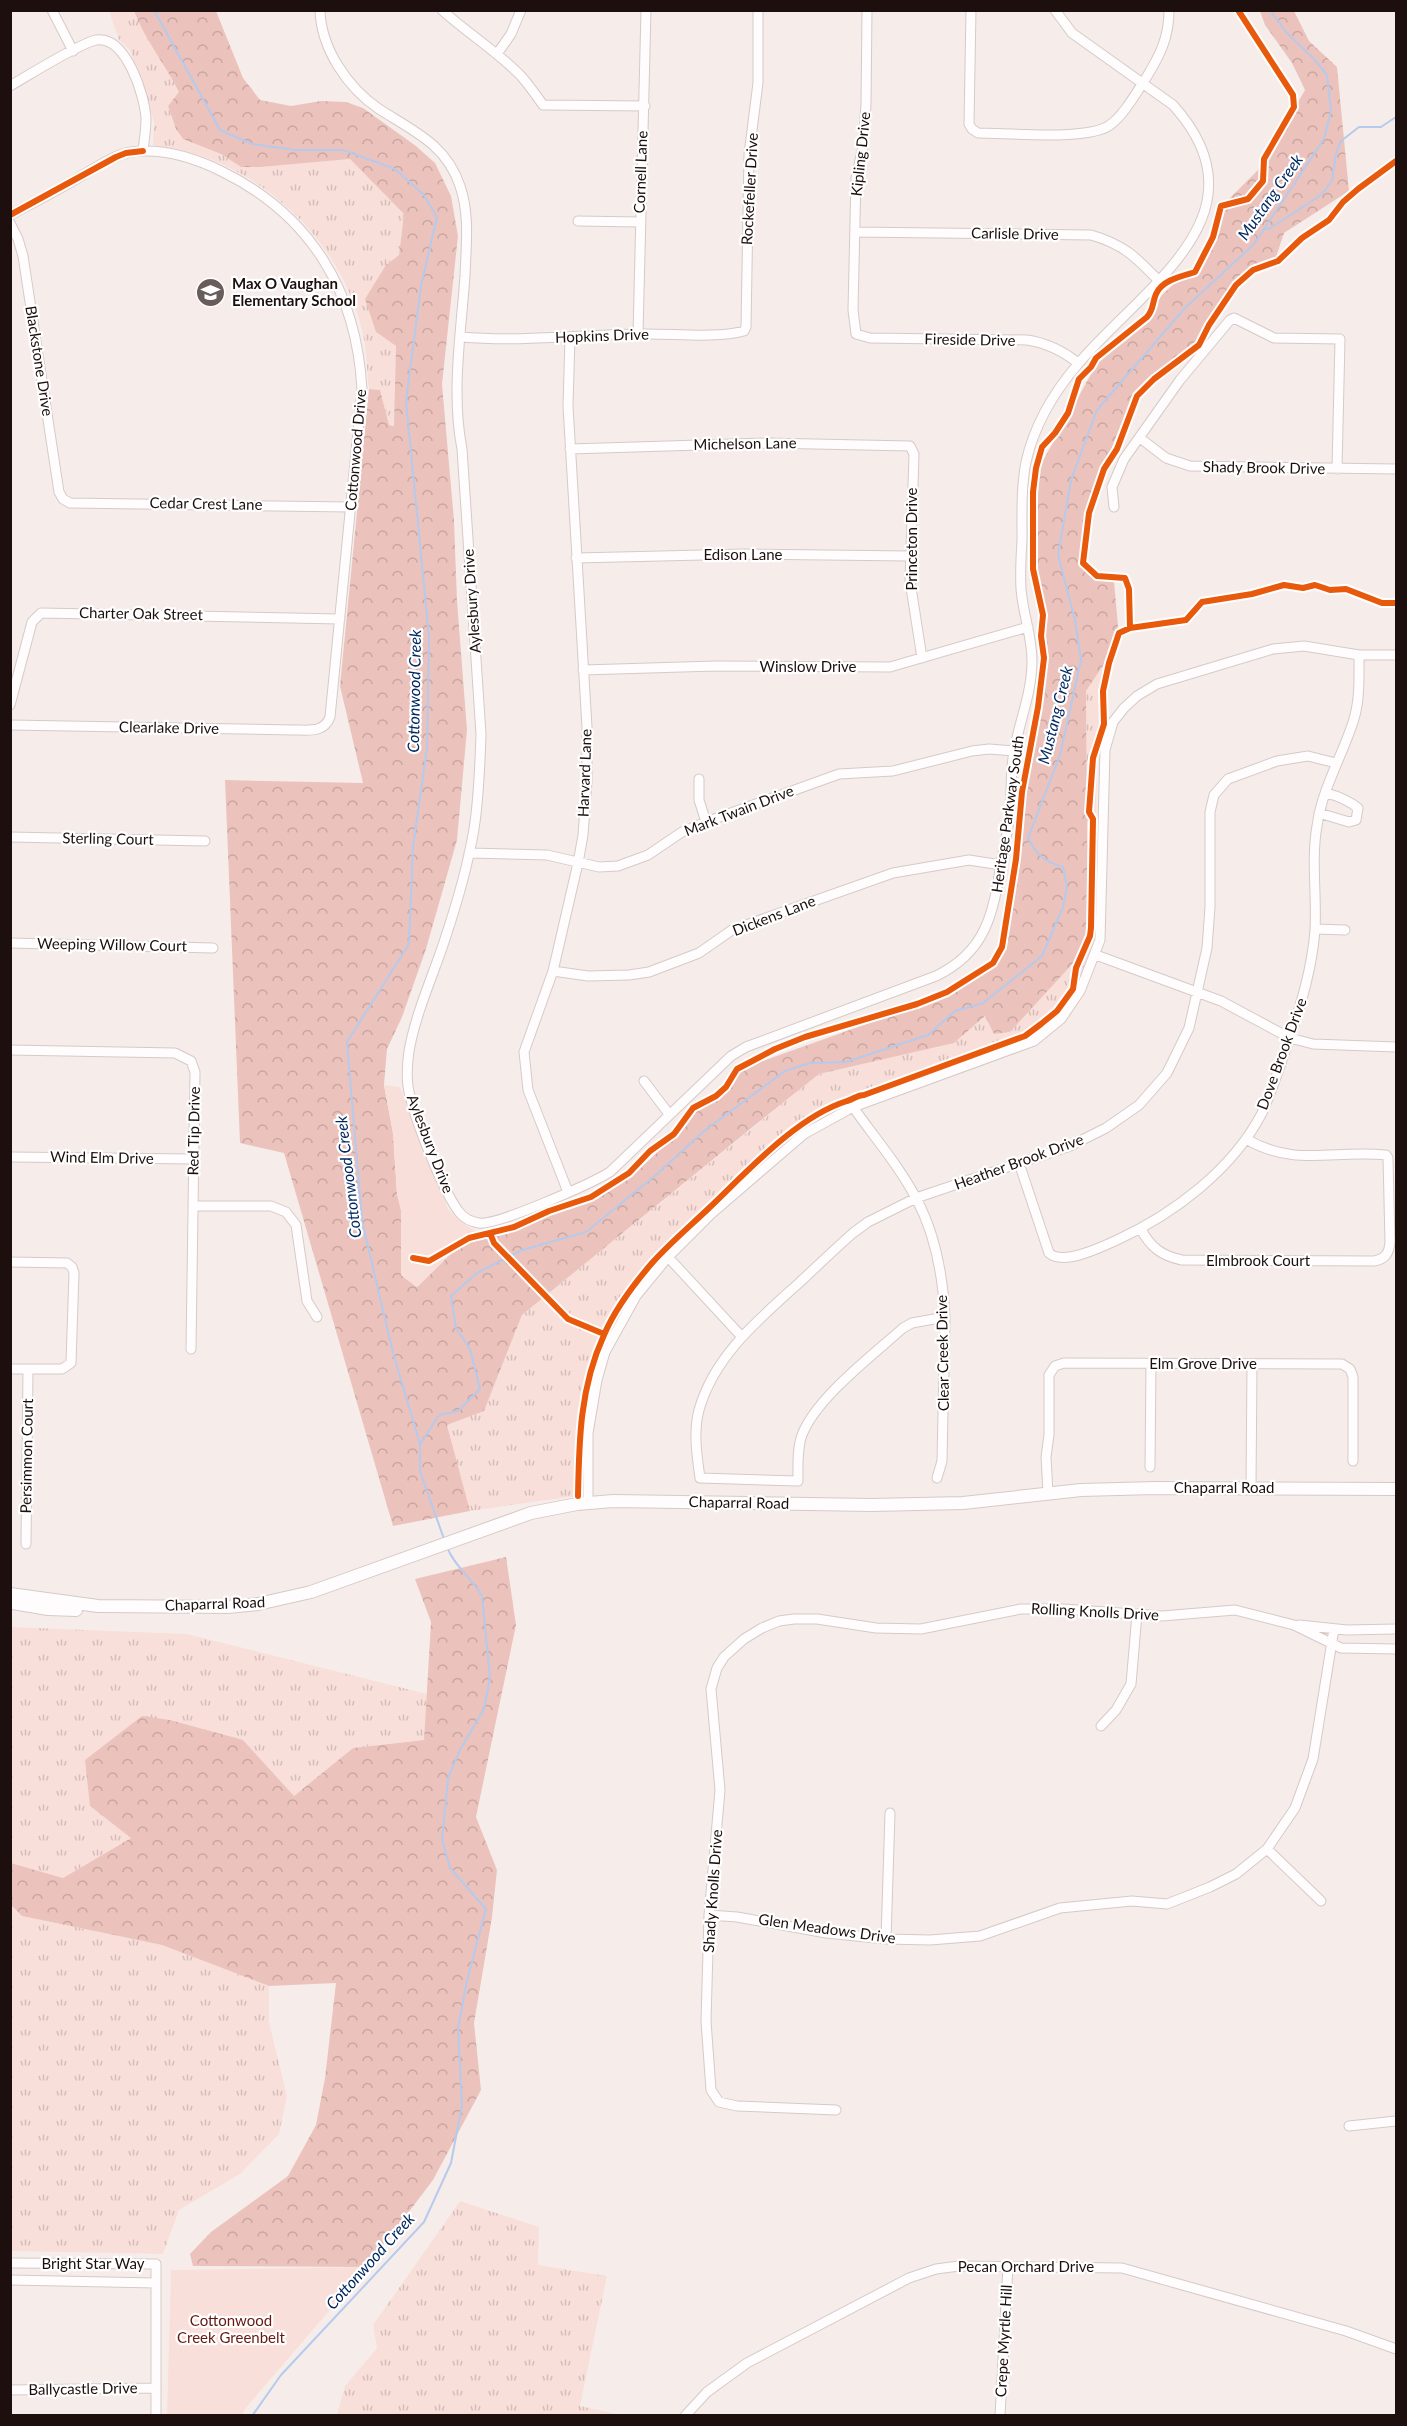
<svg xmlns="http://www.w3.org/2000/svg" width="1407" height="2426" font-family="Lato,sans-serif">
<defs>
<pattern id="grass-tufts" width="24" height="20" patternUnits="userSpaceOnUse" patternTransform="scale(1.5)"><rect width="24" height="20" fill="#f9dfda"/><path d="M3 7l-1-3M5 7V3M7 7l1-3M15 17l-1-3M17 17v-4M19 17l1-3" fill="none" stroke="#d5beba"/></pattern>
<pattern id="forest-crowns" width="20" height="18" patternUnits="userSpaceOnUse" patternTransform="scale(1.5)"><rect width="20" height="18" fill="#ebc3bc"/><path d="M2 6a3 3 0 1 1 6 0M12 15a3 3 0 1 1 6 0" fill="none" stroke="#c9a6a0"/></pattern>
</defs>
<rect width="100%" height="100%" fill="#f6edeb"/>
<path fill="url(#grass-tufts)" d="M109 11H134C145 40 165 64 180 92L168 106 176 129 183 139 221 154 241 167H261L350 159 404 213 399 255 386 265 376 332 396 346 395 426 389 425 380 390 369 389C367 373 367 356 364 339 346 250 275 177 189 152 177 148 164 147 153 145L154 122 130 50 119 40Z
M1106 661 1107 716 1097 754 1094 932 1090 952 1077 987 1058 1013 1031 1036 843 1106 762 1162 687 1231 643 1277 613 1324 594 1370 581 1427 583 1495 470 1511 447 1425 484 1411 522 1315 819 1074 954 1043 985 1016 1010 1032 1074 961 1088 931 1086 691Z
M10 1627 187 1634 427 1694 424 1740 353 1748 294 1796 243 1740 90 1806 132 1837 63 1878 11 1863Z
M10 1905 22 1916 162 1945 269 1986V2022L287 2096 279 2134 240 2174 179 2210 163 2254 11 2251Z
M460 2201 539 2227 538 2265 607 2276 580 2406 621 2415H337L345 2386 377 2348 373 2325Z"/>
<path fill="url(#forest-crowns)" d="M134 11H216L243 78 260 100 291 106 321 101 346 102 363 108 416 146 435 163 451 196 458 236 442 384 454 521 457 601 467 730 457 840 426 949 402 1017 387 1049 384 1085 393 1133 397 1194 401 1210V1275L417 1287 460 1245 539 1220 592 1199 632 1176 678 1133 696 1111 730 1087 743 1068 948 995 995 965 1005 945 1033 747 1044 682 1045 624 1038 580 1037 510 1040 466 1100 358 1142 324 1162 295 1177 281 1196 274 1217 238 1223 205 1258 170 1305 90 1292 63 1265 25 1260 11H1294L1309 41 1337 67 1349 191 1284 233 1276 257 1245 272 1210 316 1198 342 1134 392 1088 507 1080 561 1096 578 1114 581 1118 626 1106 661 1086 691 1088 931 1075 961 1010 1032 994 1034 985 1016 954 1043 819 1074 754 1126 522 1315 484 1411 447 1425 470 1511 393 1526 284 1153 240 1143 225 780 363 783 340 686 369 389 380 390 389 425 394 426 396 346 376 332 365 299 386 265 399 255 404 214 350 159 261 167H241L221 154 183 139 176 129 168 106 179 92C165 64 145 40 134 11Z
M506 1557 516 1625 476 1817 497 1870 492 1917 474 2023 481 2090 433 2180 367 2267 193 2266 190 2254 211 2232 288 2176 316 2125 325 2078 336 1983 269 1986 162 1945 22 1916 11 1905V1863L63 1878 131 1838 90 1806 85 1760 142 1716 170 1720 243 1740 294 1796 353 1748 424 1740 431 1622 415 1579Z"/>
<path fill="#f9dfda" d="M384 1085 400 1087 448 1209 461 1222 486 1238 460 1245 417 1287 401 1275V1210L397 1194 393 1133Z
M367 2267 244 2410 243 2415H167L171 2270Z"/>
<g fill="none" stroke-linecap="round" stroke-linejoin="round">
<path stroke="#b5caec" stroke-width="2" d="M154 10 220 130 252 144 295 150H343L395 169 423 194 437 217 421 286 406 401 429 637 427 748 413 847 409 944 347 1042 362 1221 393 1353 420 1444V1471L444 1539
M1265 229H1269L1321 195 1332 181 1336 153 1341 141 1359 127H1381L1396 117
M421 1443 439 1415 458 1411 480 1389 470 1349 456 1328 451 1296 477 1273 522 1250 586 1232 657 1174 704 1131 785 1071 810 1063 846 1062 928 1035 955 1011 983 1003 1042 956 1063 907 1067 887 1063 867C1045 862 1036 855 1028 838L1060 755 1081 660 1075 620 1058 555 1071 480 1097 410 1185 308 1254 244 1324 139 1331 111 1327 75 1314 59 1286 32 1270 10
M252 2416 281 2375 424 2222 451 2163 462 2105 458 2028 467 1981 486 1909 450 1868 442 1839 448 1778 460 1750 484 1709 490 1678 482 1596C472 1578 454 1566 447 1547"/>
<defs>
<path id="minor" d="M52 10 73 51
M320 10C321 49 348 88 379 109 413 131 446 144 460 186 470 215 466 246 465 276 461 333 451 393 462 449L481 734C480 765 479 797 474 829 468 865 457 903 445 939 433 976 416 1012 409 1051 407 1065 406 1082 410 1096 416 1122 444 1194 460 1213 465 1219 472 1222 479 1223 497 1226 592 1183 610 1172L731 1056 746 1047 936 976C986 952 993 914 1001 864 1004 846 1009 828 1010 811 1012 791 1010 772 1014 752 1019 722 1032 693 1032 661 1032 636 1023 614 1021 589 1020 573 1021 556 1022 540 1022 514 1021 488 1026 462 1034 426 1054 392 1078 364 1144 286 1271 214 1173 105L1072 33 1055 10
M442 10C467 33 497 51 521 76 529 85 536 95 543 105L645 106
M867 10 866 104 863 147 856 178 853 310 856 334 870 338 1027 340C1047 343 1063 351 1078 363
M971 10 969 124 972 129 978 133C1008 133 1088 141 1110 125 1124 115 1136 93 1146 78 1160 55 1169 38 1169 10
M497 54 511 34 521 10
M10 86C29 75 78 44 96 40 126 35 145 96 146 119 146 130 144 141 143 151
M10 215C33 203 56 191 78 178 94 169 113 155 131 152 163 148 195 158 223 172 312 216 357 293 362 390L330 717C324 733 309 730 294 730L10 725
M578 221 639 222
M10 223 18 239 23 256 59 492 63 499 70 503 350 507
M855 232 1091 235C1123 244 1136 257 1158 280
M638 334 646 10
M461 337C520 342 579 335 639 334 671 333 714 339 744 331L746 327 749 154 758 83V10
M1140 438 1166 458 1190 466 1396 469
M570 449 767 443 910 446 914 454 910 581 922 658
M1114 507 1112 487 1124 459 1180 380 1230 320 1234 318 1274 338 1340 339 1337 469
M576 558 745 554 909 556
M583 670 715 666 890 667 1028 627
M10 705 32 622 41 613 340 619
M699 779V800L706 822
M1319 813 1349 822 1356 820 1358 808C1348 800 1338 796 1326 793
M10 837 205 841
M469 853 547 855 599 867 618 866 648 855 682 832 706 822 839 774 893 771 972 751 989 749 1014 751
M1315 929 1345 930
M10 943 213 948
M1096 955 1221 1001 1290 1038 1313 1044 1396 1047
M553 971 588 976 629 975 649 972 699 953 732 930 893 873 969 860 1001 865
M10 1050 175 1053 191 1061 195 1072 191 1349
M644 1081 669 1114
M853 1107C874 1137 900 1167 917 1200 935 1234 943 1278 945 1317L942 1461 937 1478
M10 1157 194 1159
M1019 1163 1049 1253C1063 1266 1102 1247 1117 1240 1174 1214 1233 1169 1262 1113 1273 1089 1280 1065 1289 1040 1301 1004 1312 969 1315 930 1317 896 1311 860 1317 826 1322 788 1343 755 1354 719 1360 699 1359 676 1359 655
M568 1192 528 1090 524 1052 553 971 578 863 583 835 587 781V727L568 406 570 337
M193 1206H271L286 1212 296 1225 307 1301 317 1317
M1141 1229C1150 1247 1162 1256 1182 1260L1374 1261C1385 1259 1389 1254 1390 1242L1388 1158 1386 1155C1334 1149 1296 1168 1246 1139
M668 1257 742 1337
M10 1262 67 1263 72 1267 74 1273 71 1363 62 1369H10
M945 1317 912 1323 903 1328C873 1355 816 1398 802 1435 797 1448 798 1467 798 1481L700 1478C697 1456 693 1432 699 1410 714 1356 759 1319 799 1283 817 1266 835 1249 853 1233L868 1222 916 1198 1070 1146 1106 1128 1139 1105 1167 1073 1189 1028 1207 948 1210 907V812L1214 795 1228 779 1277 761 1308 756 1336 763
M1150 1467 1151 1363
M1251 1488 1252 1364
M1048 1493 1046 1457 1049 1435V1375L1055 1366 1064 1363 1342 1364 1350 1369 1353 1377V1461
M588 1503V1433L597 1380 605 1352 636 1296 668 1257 711 1214 804 1134 853 1107 1034 1041 1061 1019 1080 991 1100 940 1105 750 1113 722 1124 708 1137 696 1157 684 1273 649 1304 646 1359 655H1396
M26 1544 28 1369
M1299 1625 1347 1630 1396 1629
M1101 1726 1116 1710 1131 1684 1137 1614
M1267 1849 1321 1901
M709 1915 737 1917 826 1933 886 1939 930 1940 980 1936 1060 1908 1132 1901 1167 1904 1210 1887 1236 1874 1267 1849 1295 1808 1313 1759 1334 1629
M886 1939 890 1813
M836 2110 737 2106 719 2102 711 2090 706 2021 709 1915 720 1790 711 1689 717 1668 724 1657 744 1639 762 1628 779 1621 794 1619H817L876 1628 921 1629 1021 1609H1063L1162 1616 1235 1610 1294 1625 1341 1648 1396 1649
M1349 2126 1396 2121
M10 2263 156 2264V2416
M10 2280 156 2283
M10 2390 156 2388
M685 2416 707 2392 747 2363 909 2278 936 2269 959 2266 1122 2268 1346 2331 1396 2349
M1000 2416 1008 2266"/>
<path id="major" d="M10 1594 98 1606 228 1607 258 1604 311 1592 531 1513 577 1504 613 1501 872 1505 963 1503 1081 1490 1155 1488 1396 1489
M13 1603 48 1609 76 1610"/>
</defs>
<use href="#minor" stroke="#d5cac8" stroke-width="11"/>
<use href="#major" stroke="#d5cac8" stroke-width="14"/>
<use href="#minor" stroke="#fefcfc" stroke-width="9"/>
<use href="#major" stroke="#fefcfc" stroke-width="12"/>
<defs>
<path id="cycleway" d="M10 215 116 157 126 153 143 151
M1130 628 1129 589 1125 578 1097 576 1083 563 1089 513 1104 469 1117 449 1137 396 1154 379 1199 345 1209 325 1236 285 1253 270 1278 261 1302 238 1329 220 1343 202 1358 189 1396 161
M490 1233 494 1243 568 1319 604 1334
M413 1258 429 1261 469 1238 514 1227 549 1211 591 1197 629 1173 650 1151 674 1134 693 1108 716 1096 726 1087 737 1069 775 1049 805 1037 917 1004 947 992 993 963 1002 947 1016 859 1022 792 1038 707 1044 658 1041 636 1043 615 1033 569V492L1036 468 1042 447 1055 433 1068 413 1079 379 1091 367 1096 358 1147 317C1154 309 1152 303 1156 294 1162 280 1182 276 1195 272L1213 237 1221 206 1248 199 1263 181 1264 159 1294 107 1293 95 1238 10
M578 1496C579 1440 580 1387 604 1335 615 1309 634 1284 652 1263 669 1244 689 1227 708 1209 747 1172 796 1117 847 1101 854 1099 857 1095 864 1095L1025 1036 1041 1024 1057 1011 1073 989 1076 968 1090 936 1091 928 1093 819 1089 812 1093 758 1104 724 1103 691 1109 663 1119 633 1130 628 1186 620 1202 602 1252 594 1284 585 1303 588 1315 585 1330 590 1346 589 1382 603H1396"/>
</defs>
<use href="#cycleway" stroke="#fff" stroke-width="10"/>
<use href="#cycleway" stroke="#e8590c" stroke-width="6"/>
</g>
<defs>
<symbol id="school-disc" viewBox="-11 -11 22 22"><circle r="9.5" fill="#685d5b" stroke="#fff"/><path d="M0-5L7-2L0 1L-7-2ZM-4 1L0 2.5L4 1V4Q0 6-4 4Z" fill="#fff"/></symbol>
</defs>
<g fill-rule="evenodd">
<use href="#school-disc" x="194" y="276" width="33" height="33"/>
</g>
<g text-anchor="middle" stroke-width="4.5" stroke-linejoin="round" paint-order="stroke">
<g font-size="15" fill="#1c0f0d" stroke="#fff">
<text transform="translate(861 154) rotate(-84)" y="5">Kipling Drive</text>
<text transform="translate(641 172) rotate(-88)" y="5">Cornell Lane</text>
<text transform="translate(750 189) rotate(-87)" y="5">Rockefeller Drive</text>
<text transform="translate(1015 234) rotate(1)" y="5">Carlisle Drive</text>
<text transform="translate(602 336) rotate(-2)" y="5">Hopkins Drive</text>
<text transform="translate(970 340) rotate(1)" y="5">Fireside Drive</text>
<text transform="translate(39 361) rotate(81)" y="5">Blackstone Drive</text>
<text transform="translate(745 444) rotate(-1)" y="5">Michelson Lane</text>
<text transform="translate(356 450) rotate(-85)" y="5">Cottonwood Drive</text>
<text transform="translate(1264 468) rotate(1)" y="5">Shady Brook Drive</text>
<text transform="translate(206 504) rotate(1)" y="5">Cedar Crest Lane</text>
<text transform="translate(912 539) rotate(-90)" y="5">Princeton Drive</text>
<text x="743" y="560">Edison Lane</text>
<text transform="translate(472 601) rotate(-94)" y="5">Aylesbury Drive</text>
<text transform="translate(141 614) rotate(1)" y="5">Charter Oak Street</text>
<text x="808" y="672">Winslow Drive</text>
<text transform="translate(169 728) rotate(1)" y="5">Clearlake Drive</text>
<text transform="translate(585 773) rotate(-88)" y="5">Harvard Lane</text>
<text transform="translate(739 811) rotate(-21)" y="5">Mark Twain Drive</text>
<text transform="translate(1008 814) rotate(-82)" y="5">Heritage Parkway South</text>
<text transform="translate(108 839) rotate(1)" y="5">Sterling Court</text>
<text transform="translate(774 916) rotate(-21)" y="5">Dickens Lane</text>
<text transform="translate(112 945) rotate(1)" y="5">Weeping Willow Court</text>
<text transform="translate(1282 1054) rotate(-70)" y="5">Dove Brook Drive</text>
<text transform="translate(194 1131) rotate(-89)" y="5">Red Tip Drive</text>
<text transform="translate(430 1144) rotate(69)" y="5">Aylesbury Drive</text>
<text transform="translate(102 1158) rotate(1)" y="5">Wind Elm Drive</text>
<text transform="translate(1019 1162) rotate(-20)" y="5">Heather Brook Drive</text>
<text x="1258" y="1266">Elmbrook Court</text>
<text transform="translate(943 1353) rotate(-91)" y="5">Clear Creek Drive</text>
<text x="1203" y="1369">Elm Grove Drive</text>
<text transform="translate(27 1456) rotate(-89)" y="5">Persimmon Court</text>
<text x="1224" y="1493">Chaparral Road</text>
<text transform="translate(739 1503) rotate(1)" y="5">Chaparral Road</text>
<text transform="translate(215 1604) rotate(-2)" y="5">Chaparral Road</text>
<text transform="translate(1095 1612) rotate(3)" y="5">Rolling Knolls Drive</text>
<text transform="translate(713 1891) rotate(-86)" y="5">Shady Knolls Drive</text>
<text transform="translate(827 1929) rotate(8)" y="5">Glen Meadows Drive</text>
<text x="93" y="2269">Bright Star Way</text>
<text x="1026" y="2272">Pecan Orchard Drive</text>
<text transform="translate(1004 2341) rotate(-87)" y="5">Crepe Myrtle Hill</text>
<text transform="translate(83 2389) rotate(-1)" y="5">Ballycastle Drive</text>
</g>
<g font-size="15" font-weight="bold" fill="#1c0f0d" stroke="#fff" text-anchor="start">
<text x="232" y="289">Max O Vaughan<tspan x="232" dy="17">Elementary School</tspan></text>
</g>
<g font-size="15" fill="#651912" stroke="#fff">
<text x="231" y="2326">Cottonwood<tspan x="231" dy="17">Creek Greenbelt</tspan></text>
</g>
<g font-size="16" font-style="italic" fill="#002962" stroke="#fff">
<text transform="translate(1270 197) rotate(-55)" y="6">Mustang Creek</text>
<text transform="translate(414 691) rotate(-89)" y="6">Cottonwood Creek</text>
<text transform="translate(1055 715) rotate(-76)" y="6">Mustang Creek</text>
<text transform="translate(348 1177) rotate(-97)" y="6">Cottonwood Creek</text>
<text transform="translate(370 2261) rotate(-48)" y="6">Cottonwood Creek</text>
</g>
</g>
<rect width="1407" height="2426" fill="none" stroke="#1c0f0d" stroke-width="24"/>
</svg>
